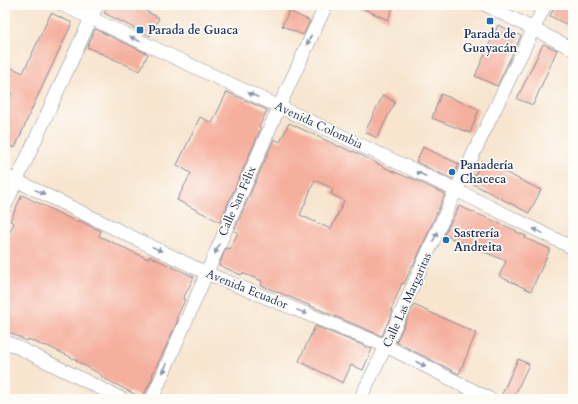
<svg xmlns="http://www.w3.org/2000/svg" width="578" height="404" font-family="Cardo,serif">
<rect width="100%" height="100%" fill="#fdfcf7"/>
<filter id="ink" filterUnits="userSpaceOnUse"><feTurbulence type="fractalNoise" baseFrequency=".025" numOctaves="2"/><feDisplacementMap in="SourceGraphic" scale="8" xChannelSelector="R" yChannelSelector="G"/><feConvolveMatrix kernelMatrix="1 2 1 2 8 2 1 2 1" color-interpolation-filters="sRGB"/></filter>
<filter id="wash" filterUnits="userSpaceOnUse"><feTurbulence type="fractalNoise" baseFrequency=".012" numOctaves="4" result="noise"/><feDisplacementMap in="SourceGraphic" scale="16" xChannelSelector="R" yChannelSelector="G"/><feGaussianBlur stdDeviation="0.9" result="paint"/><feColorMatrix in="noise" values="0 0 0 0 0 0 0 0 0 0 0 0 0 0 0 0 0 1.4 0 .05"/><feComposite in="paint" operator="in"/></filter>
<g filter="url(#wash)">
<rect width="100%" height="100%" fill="#f7e5cf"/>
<g id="blocks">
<path fill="#f5af9d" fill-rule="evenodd" d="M108 5H134L159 18 150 36 104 13Z
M355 5H394L388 20Z
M555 5H573V28L550 16Z
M289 11 310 21 303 35 282 26Z
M51 13 72 23 34 104 15 148 5 143V110L12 92 5 89V78L10 67 23 73Z
M498 25 521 36 497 86 475 76Z
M95 29 148 54 140 71 87 47Z
M543 44 557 50 533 105 517 99Z
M227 92 267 110 259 127 261 128 220 222 177 200 191 173 177 165 200 117 212 123Z
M441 94 479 109 470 133 432 118Z
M383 95 395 102 377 138 365 132Z
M289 123 340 147V146L352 152 353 151 388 169 409 178V177L445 194 414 265 413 264 404 284 402 283 391 310 393 311 382 336 261 285 262 281 242 273 241 275 219 265 226 248 230 249 238 232 234 231 274 139 280 142ZM315 180 333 189 331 194 344 201 331 229 300 215Z
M423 147 459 164 452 179 416 162Z
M482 161 541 190 529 213 471 183Z
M22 195 77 222 78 220 101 231 99 236 148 259 149 256 194 277 183 299 185 300 176 319 178 320 164 351 152 375 153 376 149 385 142 398 102 377V375L76 361 77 360 45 345 44 346 28 339 27 341 5 330V242L14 223 10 221Z
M459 206 517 231 516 232 526 236 525 238 550 249 531 291 499 276 506 261 444 235Z
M414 305 476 333 459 374 396 342Z
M315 326 372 349 363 370 351 365 343 383 299 361Z
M518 359 529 364 513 399H508L501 396Z"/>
</g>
</g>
<g filter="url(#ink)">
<use href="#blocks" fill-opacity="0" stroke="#898a96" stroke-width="1"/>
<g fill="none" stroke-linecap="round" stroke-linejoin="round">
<defs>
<path id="street" d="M63 5 456 190 573 248
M486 5 573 49
M5 175 206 273 386 346 490 399
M5 206 97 5
M5 341 122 399
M152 399 279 107 326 5
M360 399 386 346 456 190 545 5"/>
</defs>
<use href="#street" stroke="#898a96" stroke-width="14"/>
<use href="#street" stroke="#fff" stroke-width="13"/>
</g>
<defs><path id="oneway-solid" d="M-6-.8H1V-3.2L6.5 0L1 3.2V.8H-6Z"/></defs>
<g fill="#8d97ae">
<use href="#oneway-solid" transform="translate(135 39) rotate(-154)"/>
<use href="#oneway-solid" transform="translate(309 40) rotate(115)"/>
<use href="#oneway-solid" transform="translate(253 95) rotate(-155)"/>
<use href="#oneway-solid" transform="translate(421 174) rotate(-155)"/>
<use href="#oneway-solid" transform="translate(40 192) rotate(26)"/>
<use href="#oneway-solid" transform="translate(538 231) rotate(-153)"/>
<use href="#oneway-solid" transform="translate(435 237) rotate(-66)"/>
<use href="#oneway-solid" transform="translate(157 249) rotate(26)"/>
<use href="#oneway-solid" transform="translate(217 249) rotate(114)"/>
<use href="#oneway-solid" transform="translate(302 312) rotate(22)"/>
<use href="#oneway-solid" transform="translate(421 364) rotate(27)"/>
<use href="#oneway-solid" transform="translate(165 368) rotate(113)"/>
</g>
</g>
<g fill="#1f6fb2" stroke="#fdfcf7" stroke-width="1.5">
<rect x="486" y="17" width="8" height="8" rx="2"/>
<rect x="136" y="26" width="8" height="8" rx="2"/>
<circle cx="452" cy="172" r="4"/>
<circle cx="446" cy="240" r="4"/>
</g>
<g text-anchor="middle" stroke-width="3.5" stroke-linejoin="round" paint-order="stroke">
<g font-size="12" font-weight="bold" fill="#1b2f5e" stroke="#fdfcf7" text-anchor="start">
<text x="148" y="34">Parada de Guaca</text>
<text x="490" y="38" text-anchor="middle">Parada de<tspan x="490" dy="14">Guayacán</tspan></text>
<text x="460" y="169">Panadería<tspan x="460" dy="14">Chaceca</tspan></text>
<text x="454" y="237">Sastrería<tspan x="454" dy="14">Andreita</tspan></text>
</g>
<g font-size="12" fill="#1b2f5e" stroke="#fdfcf7">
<text transform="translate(319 125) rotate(25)" y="4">Avenida Colombia</text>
<text transform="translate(237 201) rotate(-66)" y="4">Calle San Félix</text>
<text transform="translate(247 289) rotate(22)" y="4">Avenida Ecuador</text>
<text transform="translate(407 300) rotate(-66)" y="4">Calle Las Margaritas</text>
</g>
</g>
<rect width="578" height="404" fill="none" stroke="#fdfcf7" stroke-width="20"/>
</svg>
